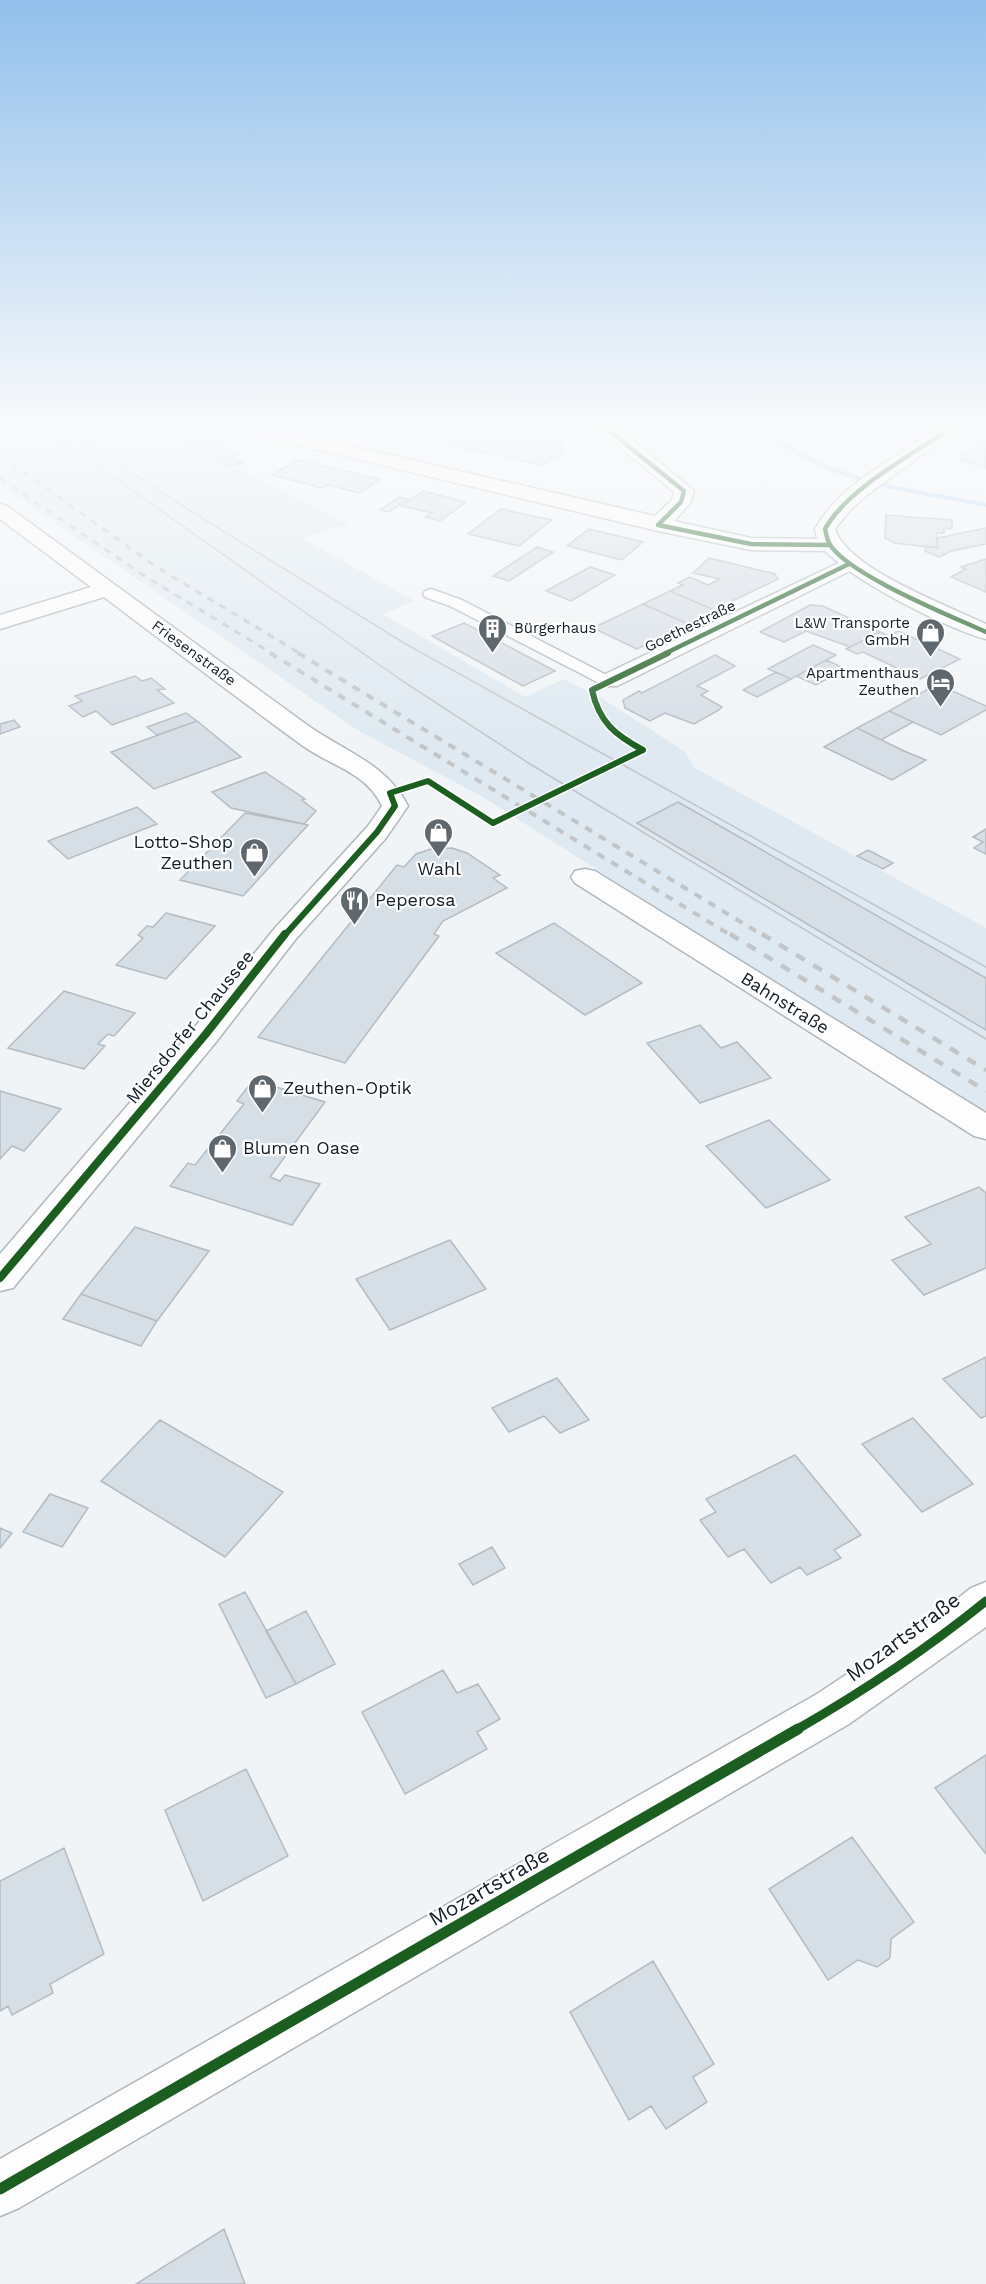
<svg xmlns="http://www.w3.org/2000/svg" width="986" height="2284" font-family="'Work Sans',sans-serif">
<rect width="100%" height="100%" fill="#f1f4f6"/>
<path fill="#dee9f1" d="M0 429H162L183 440 349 524 301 538 415 601 383 614 525 697 564 679 606 701 684 751 695 768 986 928V1117L483 797 359 731 32 507 0 484Z"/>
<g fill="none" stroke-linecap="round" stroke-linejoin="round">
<path fill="#b1d3f2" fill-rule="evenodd" d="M764 429H772C826 481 915 488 986 503V507C917 493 813 483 764 429Z"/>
</g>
<path fill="#d6dee6" stroke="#b4bbc1" stroke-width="1.5" d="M332 429H409L390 442Z
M431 429H487L528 439 535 435 555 440 562 443 564 451 543 465 504 457 508 454 503 453 499 456 446 444 449 441 422 435Z
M205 435 239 454 231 457 242 463 228 467 183 441Z
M986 440V468L959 459 985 441Z
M298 460 380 479 360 493 327 485 322 488 272 475Z
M423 491 466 502 440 521 426 517 432 513 402 506Z
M399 497 408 499 389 512 380 510Z
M501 509 552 520 519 546 468 534Z
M886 515 952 520V529L944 528V533H936L938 548 894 543 885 538Z
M986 528V544L951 551 939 557 925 551 927 546 938 548 937 538Z
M589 529 643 542 622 560 567 546Z
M537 547 553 552 509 581 493 576Z
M709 558 775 574 778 579 714 610 670 591 683 585 678 583 690 577 708 585 720 579 693 573Z
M986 559V592L951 577 966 569 961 567Z
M590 567 615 575 571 601 546 591Z
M670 591 714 610 688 624 643 604Z
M643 604 688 624 637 649 593 628Z
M810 605 823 606 880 632 850 647 806 631 784 642 760 632Z
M464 623 555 671 523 686 432 636Z
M898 631 960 659 920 679 863 652 857 654 846 649 880 632 889 636Z
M813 645 836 655 791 679 768 669Z
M715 655 735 666 697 686 708 691 701 695 722 707 719 710 694 724 665 713 650 721 625 708 623 700 639 691 642 693Z
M826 660 846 669 816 685 796 676Z
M776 672 791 679 757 697 743 690Z
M135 676 142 681 151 678 165 689 157 690 174 703 112 725 96 711 83 717 69 706 82 701 75 696Z
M937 684 986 706V710L941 735 889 711Z
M889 711 913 722 881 740 857 728Z
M186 713 197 721 157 735 147 727Z
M14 720 20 727 0 734V724Z
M197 721 241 757 154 789 111 752Z
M857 728 904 751 926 760 892 780 824 747Z
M265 772 305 799 302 800 316 811 304 824 231 808 212 792Z
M678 802 986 978V1030L637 823Z
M137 807 157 824 68 859 48 841Z
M245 813 308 825 243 896 180 880Z
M986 829V854L974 848 983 842 973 837Z
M452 848 467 853 500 875 493 878 507 888 443 921 434 934 439 936 345 1063 258 1037 397 865 404 867 416 854 431 849Z
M868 850 893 863 883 869 857 856Z
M166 913 215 926 166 979 116 965 143 938 138 935 147 926 153 927Z
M554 923 642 983 585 1015 496 953Z
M64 991 135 1013 114 1036 108 1034 98 1044 105 1046 84 1069 8 1048Z
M700 1025 721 1048 737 1042 771 1078 700 1103 647 1043Z
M253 1080 325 1102 270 1177 280 1181 285 1175 320 1184 292 1225 170 1186 188 1163 195 1165 244 1104 237 1101Z
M0 1091 61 1109 24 1151 12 1146 0 1159Z
M769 1120 830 1180 766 1208 706 1146Z
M979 1187 986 1193V1268L924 1295 892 1260 931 1244 905 1217Z
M135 1227 209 1251 157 1321 81 1294Z
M450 1240 486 1289 390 1330 356 1279Z
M81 1294 157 1321 141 1346 63 1319Z
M986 1357V1416L981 1418 943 1379Z
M557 1378 589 1420 560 1433 544 1416 509 1432 492 1408Z
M913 1418 973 1484 922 1512 862 1444Z
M160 1420 283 1492 225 1557 101 1481Z
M795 1455 861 1535 834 1550 841 1558 807 1575 800 1567 771 1583 744 1549 728 1557 700 1520 716 1512 706 1499Z
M50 1494 88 1508 62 1547 23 1532Z
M0 1528 12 1533 0 1548Z
M492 1547 505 1568 473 1585 459 1564Z
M245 1592 296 1684 266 1698 219 1604Z
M306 1611 335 1664 296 1684 266 1631Z
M443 1670 457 1693 478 1684 500 1719 477 1732 487 1749 405 1794 362 1712Z
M986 1755V1854L935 1788Z
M246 1769 288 1856 203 1901 165 1810Z
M852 1837 914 1922 891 1939 890 1958 877 1967 858 1960 828 1980 769 1889Z
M64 1848 104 1954 50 1984 53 1993 12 2015 8 2006 0 2011V1881Z
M653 1961 714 2064 693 2077 707 2102 666 2129 651 2106 629 2120 570 2012Z
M224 2229 245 2284H136Z"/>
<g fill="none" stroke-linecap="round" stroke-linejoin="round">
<defs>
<path id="service" d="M431 589 462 600 618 681 609 686 603 685 450 606 425 597 423 594 425 591Z"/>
<path id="minor" d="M242 429H277L655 516 672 500 674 492 598 429H619L694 491 691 502 674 521 751 538 828 539 835 541 838 545 835 549 828 551 751 550 658 531 251 434Z
M0 504 7 506C106 578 204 650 303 722 340 750 386 762 408 806L386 838 295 940 216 1042 13 1288 0 1291V1254L194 1028 275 928 368 826 382 806C366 772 331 766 303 746 236 697 170 647 104 597L0 629V615L91 587 0 519Z
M849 558 856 560 860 564 856 568 617 686H601L597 681 601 676Z
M585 869 595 871 986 1113V1139L974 1136 575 883 571 877 575 871Z
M986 1582V1627L849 1724 19 2208 0 2216V2159L817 1694 942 1611 971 1588Z"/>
<path id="secondary" d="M936 429H958L867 495 850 510 835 529C847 569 949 606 986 624V639C947 629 845 577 821 546 817 541 816 535 815 529 840 484 895 458 936 429Z"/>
</defs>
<use href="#service" stroke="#b0b6bb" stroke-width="3"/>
<use href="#minor" stroke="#b0b6bb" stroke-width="3"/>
<use href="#secondary" stroke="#b0b6bb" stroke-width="3"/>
<use href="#service" fill="#fdfdfe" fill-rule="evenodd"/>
<use href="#minor" fill="#fdfdfe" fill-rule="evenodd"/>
<use href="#secondary" fill="#fdfdfe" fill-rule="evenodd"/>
<path stroke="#c2c4c6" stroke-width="1.5" d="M45 429 401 680 530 764 986 1039
M67 429 178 503 404 643 986 967"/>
<path stroke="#c2c4c6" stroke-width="3" stroke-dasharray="7 7" stroke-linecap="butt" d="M0 455 158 568 301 654
M0 478 143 575 273 654"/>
<path stroke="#c2c4c6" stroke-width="4" stroke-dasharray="8 8" stroke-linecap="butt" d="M270 653 732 936
M298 653 764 936"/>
<path stroke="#c2c4c6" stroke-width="4.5" stroke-dasharray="10 10" stroke-linecap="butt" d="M730 934 986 1091
M762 934 986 1070"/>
<defs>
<path id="cycleway-far4" d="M607 429 684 491 681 502 658 525
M949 429C911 456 848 488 825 529 826 533 827 539 829 543 846 574 951 616 986 632
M658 525 751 544 828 545
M664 654 849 564"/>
<path id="cycleway-far3" d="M643 750C615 735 599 722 592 690L668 653
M284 936 377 832 395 806 390 793 428 781 493 823 643 750"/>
<path id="cycleway-far2" d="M0 1278 205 1035 285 934"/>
<path id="cycleway-far1" d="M796 1730C862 1692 927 1649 986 1601"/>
<path id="cycleway" d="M0 2189 798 1729"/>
</defs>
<use href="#cycleway-far4" stroke="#fff" stroke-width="7"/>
<use href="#cycleway-far3" stroke="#fff" stroke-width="9"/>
<use href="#cycleway-far2" stroke="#fff" stroke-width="11"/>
<use href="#cycleway-far1" stroke="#fff" stroke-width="13"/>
<use href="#cycleway" stroke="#fff" stroke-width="15"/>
<use href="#cycleway-far4" stroke="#1b5e20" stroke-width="4.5"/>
<use href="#cycleway-far3" stroke="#1b5e20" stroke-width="6"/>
<use href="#cycleway-far2" stroke="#1b5e20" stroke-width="8"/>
<use href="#cycleway-far1" stroke="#1b5e20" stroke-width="9"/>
<use href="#cycleway" stroke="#1b5e20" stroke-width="11"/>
</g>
<linearGradient id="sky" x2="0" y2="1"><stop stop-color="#92c0ec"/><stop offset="0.57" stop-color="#f9fafb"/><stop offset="1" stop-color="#f9fafb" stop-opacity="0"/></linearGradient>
<rect width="986" height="749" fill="url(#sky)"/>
<defs>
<symbol id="building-pin" viewBox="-11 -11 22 30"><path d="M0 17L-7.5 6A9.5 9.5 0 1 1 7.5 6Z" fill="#60686f" stroke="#fff"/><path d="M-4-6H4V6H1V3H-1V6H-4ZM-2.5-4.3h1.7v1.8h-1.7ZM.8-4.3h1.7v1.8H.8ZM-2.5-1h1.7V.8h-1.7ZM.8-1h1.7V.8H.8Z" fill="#fff"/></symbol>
<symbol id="shop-pin" viewBox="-11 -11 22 30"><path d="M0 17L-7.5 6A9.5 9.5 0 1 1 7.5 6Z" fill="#60686f" stroke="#fff"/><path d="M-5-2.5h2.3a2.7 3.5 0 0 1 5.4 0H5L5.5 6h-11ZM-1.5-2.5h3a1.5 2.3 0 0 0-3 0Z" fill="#fff"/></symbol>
<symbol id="hotel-pin" viewBox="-11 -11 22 30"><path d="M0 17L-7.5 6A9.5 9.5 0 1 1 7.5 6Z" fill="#60686f" stroke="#fff"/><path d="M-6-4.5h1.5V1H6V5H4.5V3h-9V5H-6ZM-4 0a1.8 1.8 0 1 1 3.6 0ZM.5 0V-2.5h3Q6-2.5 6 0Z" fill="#fff"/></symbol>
<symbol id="restaurant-pin" viewBox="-11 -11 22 30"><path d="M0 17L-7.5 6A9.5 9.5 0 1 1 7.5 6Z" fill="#60686f" stroke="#fff"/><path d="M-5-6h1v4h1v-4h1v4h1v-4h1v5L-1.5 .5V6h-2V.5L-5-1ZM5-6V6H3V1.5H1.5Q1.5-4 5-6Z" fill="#fff"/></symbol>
</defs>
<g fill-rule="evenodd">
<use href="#building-pin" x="476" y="612" width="33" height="45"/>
<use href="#shop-pin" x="914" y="616" width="33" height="45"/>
<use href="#hotel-pin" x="924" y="666" width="33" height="45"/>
<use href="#shop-pin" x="422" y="816" width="33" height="45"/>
<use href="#shop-pin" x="238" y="836" width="33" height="45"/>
<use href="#restaurant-pin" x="338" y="884" width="33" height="45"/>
<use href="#shop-pin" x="246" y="1072" width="33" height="45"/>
<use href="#shop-pin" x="206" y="1132" width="33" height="45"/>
</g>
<g text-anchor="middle" stroke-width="4.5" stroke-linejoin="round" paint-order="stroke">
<g font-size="15" fill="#121d27" stroke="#fff" text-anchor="end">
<text x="910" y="628">L&amp;W Transporte<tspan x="910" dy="17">GmbH</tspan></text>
<text x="514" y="633" text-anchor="start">Bürgerhaus</text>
<text x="919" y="678">Apartmenthaus<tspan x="919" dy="17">Zeuthen</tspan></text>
</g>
<g font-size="15" fill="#121d27" stroke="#fff">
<text transform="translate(690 626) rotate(-26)" y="5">Goethestraße</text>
<text transform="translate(194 653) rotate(36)" y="5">Friesenstraße</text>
</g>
<g font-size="18" fill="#121d27" stroke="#fff" text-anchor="start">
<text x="233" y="848" text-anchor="end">Lotto-Shop<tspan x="233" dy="21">Zeuthen</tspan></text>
<text x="439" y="875" text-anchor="middle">Wahl</text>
<text x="375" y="906">Peperosa</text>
<text x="283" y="1094">Zeuthen-Optik</text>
<text x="243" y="1154">Blumen Oase</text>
</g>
<g font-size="18" fill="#121d27" stroke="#fff">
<text transform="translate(785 1003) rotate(32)" y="6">Bahnstraße</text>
<text transform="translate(190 1027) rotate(-51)" y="6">Miersdorfer Chaussee</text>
</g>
<g font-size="21" fill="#121d27" stroke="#fff">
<text transform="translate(903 1637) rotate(-36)" y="7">Mozartstraße</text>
<text transform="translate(489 1887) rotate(-30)" y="7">Mozartstraße</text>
</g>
</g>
</svg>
